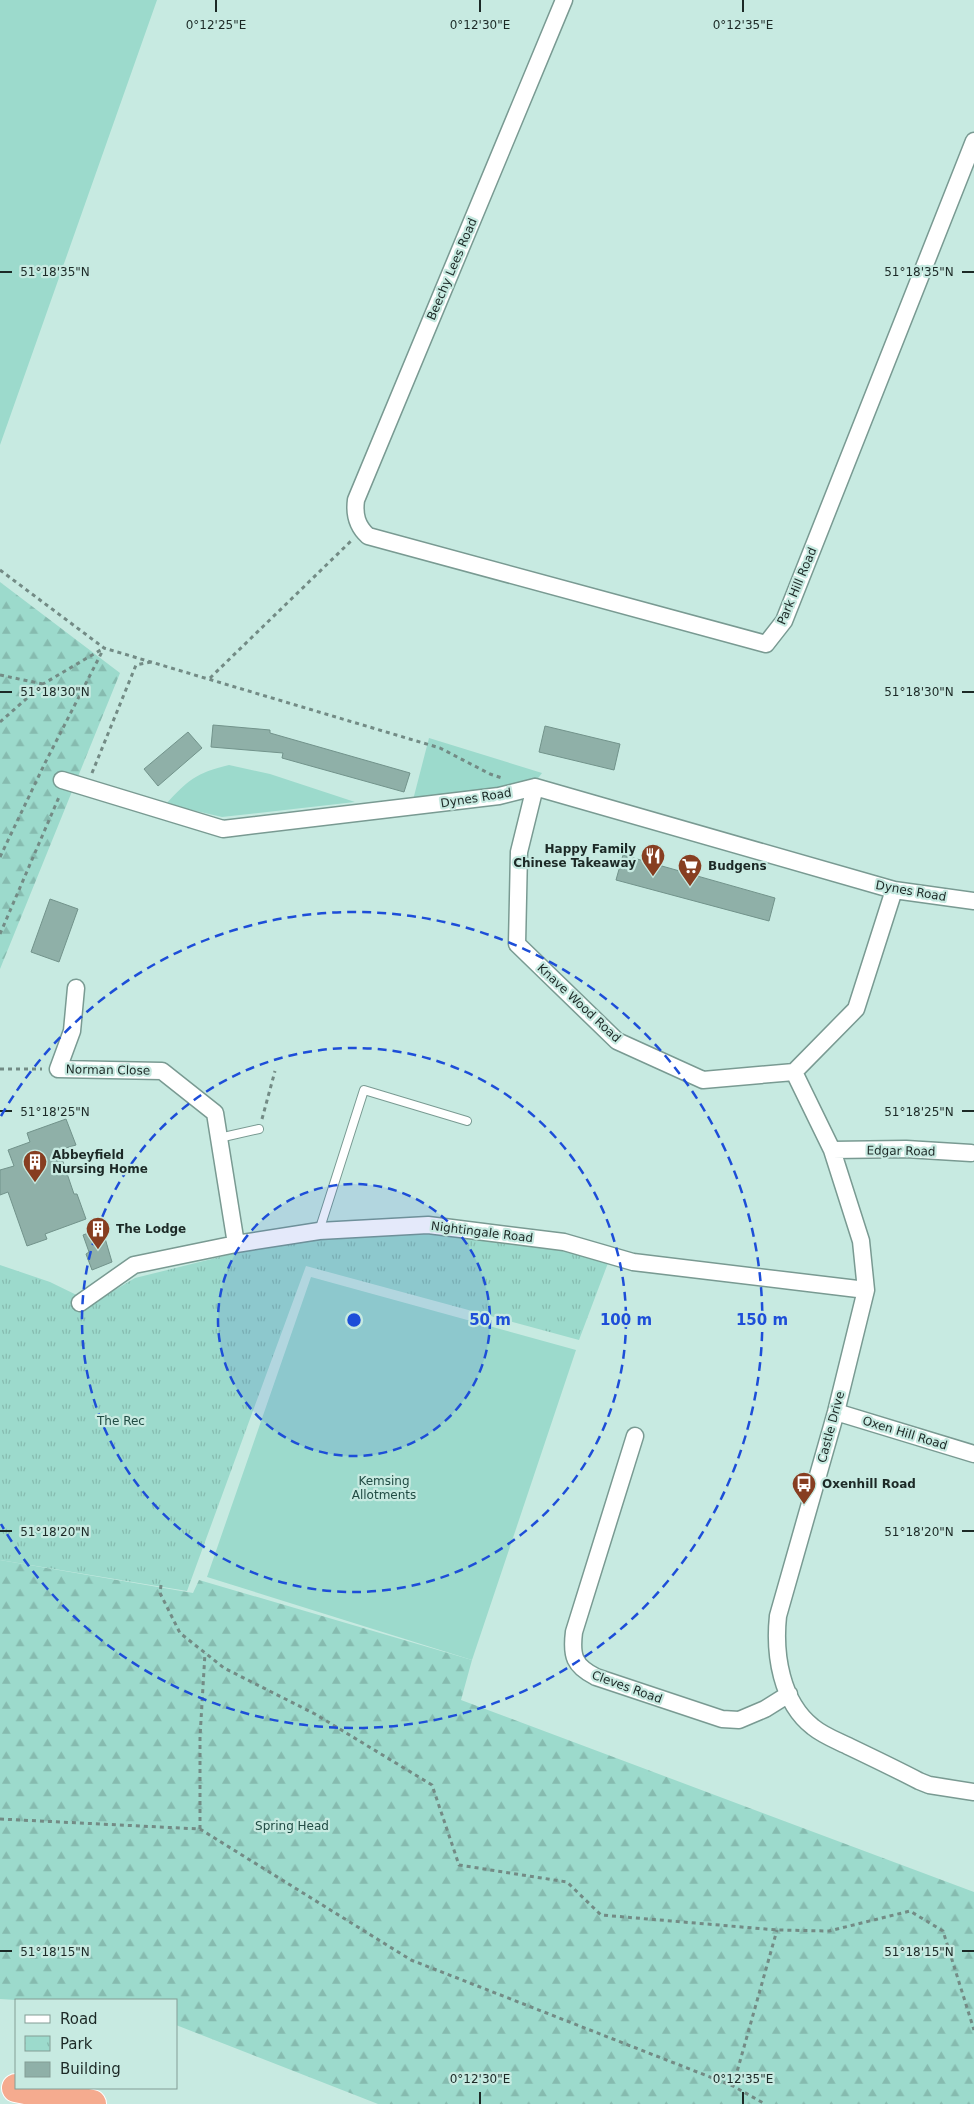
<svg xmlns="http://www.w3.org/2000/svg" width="974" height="2104" font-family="'DejaVu Sans',sans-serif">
<defs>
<pattern id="forest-firs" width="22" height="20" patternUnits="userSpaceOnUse" patternTransform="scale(1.25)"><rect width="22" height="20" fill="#9cdacc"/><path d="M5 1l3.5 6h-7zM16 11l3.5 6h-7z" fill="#86bbaf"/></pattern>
<pattern id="park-tufts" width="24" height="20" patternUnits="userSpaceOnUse" patternTransform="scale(1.25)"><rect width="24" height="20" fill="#9cdacc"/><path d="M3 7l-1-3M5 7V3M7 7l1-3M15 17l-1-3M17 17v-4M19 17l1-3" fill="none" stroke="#86bbaf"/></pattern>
</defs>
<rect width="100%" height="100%" fill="#c7eae1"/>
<path fill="#9cdacc" d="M0 0H157L0 445Z
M429 738 542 773 536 781 500 790 413 800Z
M229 765 270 774 355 802 222 817 166 804C188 780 196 773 229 765Z
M311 1277 576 1350 472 1660 207 1577Z"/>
<path fill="url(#forest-firs)" d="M0 582 120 673 0 969Z
M0 1560 193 1593 199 1580 472 1660 461 1700 974 1892V2104H378L176 2025V2000H16L0 1999Z"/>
<path fill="url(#park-tufts)" d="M436 1234 564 1250 608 1263 579 1340 306 1266 187 1591 0 1560V1265L50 1282 93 1303 135 1278 236 1253 330 1237Z"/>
<path fill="#8fb0a8" stroke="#72938b" d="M213 725 270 730V733L410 773 404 792 282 758 283 753 211 747Z
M545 726 620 744 614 770 539 752Z
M188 732 202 748 158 786 144 769Z
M623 855 775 898 769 921 616 880Z
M50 899 78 909 59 962 31 952Z
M66 1119 76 1145 59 1150 74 1194H77L86 1219 45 1234 47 1239 27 1246 8 1192 0 1195V1170L14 1166 8 1150 30 1142 27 1133Z
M102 1228 112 1262 92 1270 86 1254 89 1252 83 1235Z"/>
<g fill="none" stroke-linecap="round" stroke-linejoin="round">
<defs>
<path id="lane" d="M219 1138 259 1129
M319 1231 364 1090 467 1121"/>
<path id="street" d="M564 0 356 500C354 515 357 526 368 536L766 644 784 621 974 141
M62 780 223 829 499 796 535 787 894 890 974 901
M535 787 519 852 517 944 617 1041 703 1080 794 1072 856 1009 894 890
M76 988 72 1031 58 1069 162 1071 215 1113 236 1244
M794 1072 832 1150 861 1241 866 1290 836 1412 778 1616C774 1654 781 1702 813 1727 824 1736 838 1741 850 1747 873 1758 896 1769 919 1781L929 1785 974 1792
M832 1150 906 1149 971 1153
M80 1303 134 1265 236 1244 319 1231 428 1225 564 1242 633 1262 866 1290
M836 1412 974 1454
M635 1436 574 1632C571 1656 574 1666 596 1677L722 1719 739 1720 765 1709 789 1694"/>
<path id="highway" d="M16 2088 92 2104"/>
</defs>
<use href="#lane" stroke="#799a92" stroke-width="10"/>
<use href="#street" stroke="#799a92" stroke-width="19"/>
<use href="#highway" stroke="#fff" stroke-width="30"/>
<path stroke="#738b85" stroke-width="3" stroke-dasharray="4 4" stroke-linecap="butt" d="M0 570 104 648 440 748 490 774 502 778
M0 675 43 684
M210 678 351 541
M0 722 43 684 104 648
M92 773 136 665 151 662
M0 857 45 763 104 648
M0 934 59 797
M0 1069H42
M262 1119 275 1071
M161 1585 160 1593 180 1633 224 1668 315 1714 432 1785 459 1865 567 1882 601 1915 777 1930 829 1931 910 1911 943 1931 974 2030
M0 1819 200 1829 411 1960 733 2086 765 2104
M200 1829V1737L205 1653
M733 2086 777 1930"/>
<use href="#lane" stroke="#fff" stroke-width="8"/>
<use href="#street" stroke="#fff" stroke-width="16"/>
<use href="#highway" stroke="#f5ab8f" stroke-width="28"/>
</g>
<path fill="none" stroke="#1c2926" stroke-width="2" d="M216 0V12M480 0V12M743 0V12M0 272H12M962 272H974M0 692H12M962 692H974M0 1111H12M962 1111H974M0 1531H12M962 1531H974M0 1951H12M962 1951H974M480 2092V2104M743 2092V2104"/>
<circle cx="354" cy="1320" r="136" fill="#1d4ed8" fill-opacity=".12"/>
<g fill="none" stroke="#1d4ed8" stroke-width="2.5" stroke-dasharray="9 6">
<circle cx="354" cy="1320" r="136"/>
<circle cx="354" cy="1320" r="272"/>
<path d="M1 1116A408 408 0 1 1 1 1524"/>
</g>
<defs>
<symbol id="restaurant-pin" viewBox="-11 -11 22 30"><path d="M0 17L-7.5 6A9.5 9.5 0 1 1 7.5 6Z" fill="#873e21" stroke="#c7eae1"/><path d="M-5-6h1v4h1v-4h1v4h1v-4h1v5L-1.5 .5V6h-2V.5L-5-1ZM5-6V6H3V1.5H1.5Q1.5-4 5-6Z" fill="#fff"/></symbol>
<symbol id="supermarket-pin" viewBox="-11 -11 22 30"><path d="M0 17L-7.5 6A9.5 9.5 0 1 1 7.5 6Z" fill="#873e21" stroke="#c7eae1"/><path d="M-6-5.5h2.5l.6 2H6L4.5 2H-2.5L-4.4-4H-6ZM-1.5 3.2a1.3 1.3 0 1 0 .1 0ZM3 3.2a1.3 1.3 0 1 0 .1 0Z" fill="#fff"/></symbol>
<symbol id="building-pin" viewBox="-11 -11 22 30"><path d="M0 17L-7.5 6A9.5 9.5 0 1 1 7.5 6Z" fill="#873e21" stroke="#c7eae1"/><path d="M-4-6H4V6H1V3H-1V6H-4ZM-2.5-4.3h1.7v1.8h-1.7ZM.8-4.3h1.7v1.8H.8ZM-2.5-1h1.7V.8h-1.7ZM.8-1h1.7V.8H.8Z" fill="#fff"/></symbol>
<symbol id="bus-pin" viewBox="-11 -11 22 30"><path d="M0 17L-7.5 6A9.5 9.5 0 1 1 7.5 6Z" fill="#873e21" stroke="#c7eae1"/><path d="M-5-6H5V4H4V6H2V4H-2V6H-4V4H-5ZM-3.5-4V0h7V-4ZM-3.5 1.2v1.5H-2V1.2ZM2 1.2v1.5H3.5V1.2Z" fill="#fff"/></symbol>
</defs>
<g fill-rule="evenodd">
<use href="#restaurant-pin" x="639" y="842" width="28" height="38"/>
<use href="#supermarket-pin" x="676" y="852" width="28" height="38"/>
<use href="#building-pin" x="21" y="1148" width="28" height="38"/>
<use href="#building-pin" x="84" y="1215" width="28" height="38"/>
<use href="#bus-pin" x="790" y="1470" width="28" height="38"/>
</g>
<g text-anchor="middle" stroke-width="4.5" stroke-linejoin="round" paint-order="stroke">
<g font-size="12" fill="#1c2926" stroke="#c7eae1">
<text transform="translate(452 269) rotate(-67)" y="4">Beechy Lees Road</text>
<text transform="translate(797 586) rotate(-67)" y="4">Park Hill Road</text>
<text transform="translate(476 798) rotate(-9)" y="4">Dynes Road</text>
<text transform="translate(911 891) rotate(10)" y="4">Dynes Road</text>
<text transform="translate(579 1003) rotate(43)" y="4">Knave Wood Road</text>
<text transform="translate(108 1070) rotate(1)" y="4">Norman Close</text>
<text transform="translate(901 1151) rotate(1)" y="4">Edgar Road</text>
<text transform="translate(482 1232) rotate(7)" y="4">Nightingale Road</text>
<text transform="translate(831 1427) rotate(-75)" y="4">Castle Drive</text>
<text transform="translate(905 1433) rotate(17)" y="4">Oxen Hill Road</text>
<text transform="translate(627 1687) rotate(20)" y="4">Cleves Road</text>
</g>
<g font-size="12" font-weight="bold" fill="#1c2926" stroke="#c7eae1" text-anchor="start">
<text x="636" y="853" text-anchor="end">Happy Family<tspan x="636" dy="14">Chinese Takeaway</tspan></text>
<text x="708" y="870">Budgens</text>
<text x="52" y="1159">Abbeyfield<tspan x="52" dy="14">Nursing Home</tspan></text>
<text x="116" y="1233">The Lodge</text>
<text x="822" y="1488">Oxenhill Road</text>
</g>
<g font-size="12" fill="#214c44" stroke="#c7eae1">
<text x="121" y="1425">The Rec</text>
<text x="384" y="1485">Kemsing<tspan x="384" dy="14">Allotments</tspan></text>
<text x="292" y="1830">Spring Head</text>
</g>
</g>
<g font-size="12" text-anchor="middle" fill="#1c2926" stroke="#c7eae1" stroke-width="4.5" stroke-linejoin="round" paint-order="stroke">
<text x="216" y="29">0°12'25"E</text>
<text x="480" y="29">0°12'30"E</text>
<text x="743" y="29">0°12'35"E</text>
<text x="55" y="276">51°18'35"N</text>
<text x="919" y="276">51°18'35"N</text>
<text x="55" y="696">51°18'30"N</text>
<text x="919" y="696">51°18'30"N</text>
<text x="55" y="1116">51°18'25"N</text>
<text x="919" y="1116">51°18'25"N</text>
<text x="55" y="1536">51°18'20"N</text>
<text x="919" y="1536">51°18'20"N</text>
<text x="55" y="1956">51°18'15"N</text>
<text x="919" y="1956">51°18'15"N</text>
<text x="480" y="2083">0°12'30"E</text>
<text x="743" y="2083">0°12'35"E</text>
</g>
<circle cx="354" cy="1320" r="8" fill="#1d4ed8" stroke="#c7eae1" stroke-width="2.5"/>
<g font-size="15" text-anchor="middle" font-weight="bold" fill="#1d4ed8" stroke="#c7eae1" stroke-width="4.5" stroke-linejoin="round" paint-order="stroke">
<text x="490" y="1325">50 m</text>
<text x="626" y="1325">100 m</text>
<text x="762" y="1325">150 m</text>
</g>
<rect x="15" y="1999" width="162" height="90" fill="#c7eae1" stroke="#839d96"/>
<rect x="25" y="2015" width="25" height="8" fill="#ffffff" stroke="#839d96"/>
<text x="60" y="2024" font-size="15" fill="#1c2926">Road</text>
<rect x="25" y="2036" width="25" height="15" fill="url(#park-tufts)" stroke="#839d96"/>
<text x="60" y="2049" font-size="15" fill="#1c2926">Park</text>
<rect x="25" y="2062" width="25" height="15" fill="#8fb0a8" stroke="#839d96"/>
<text x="60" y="2074" font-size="15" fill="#1c2926">Building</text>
</svg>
